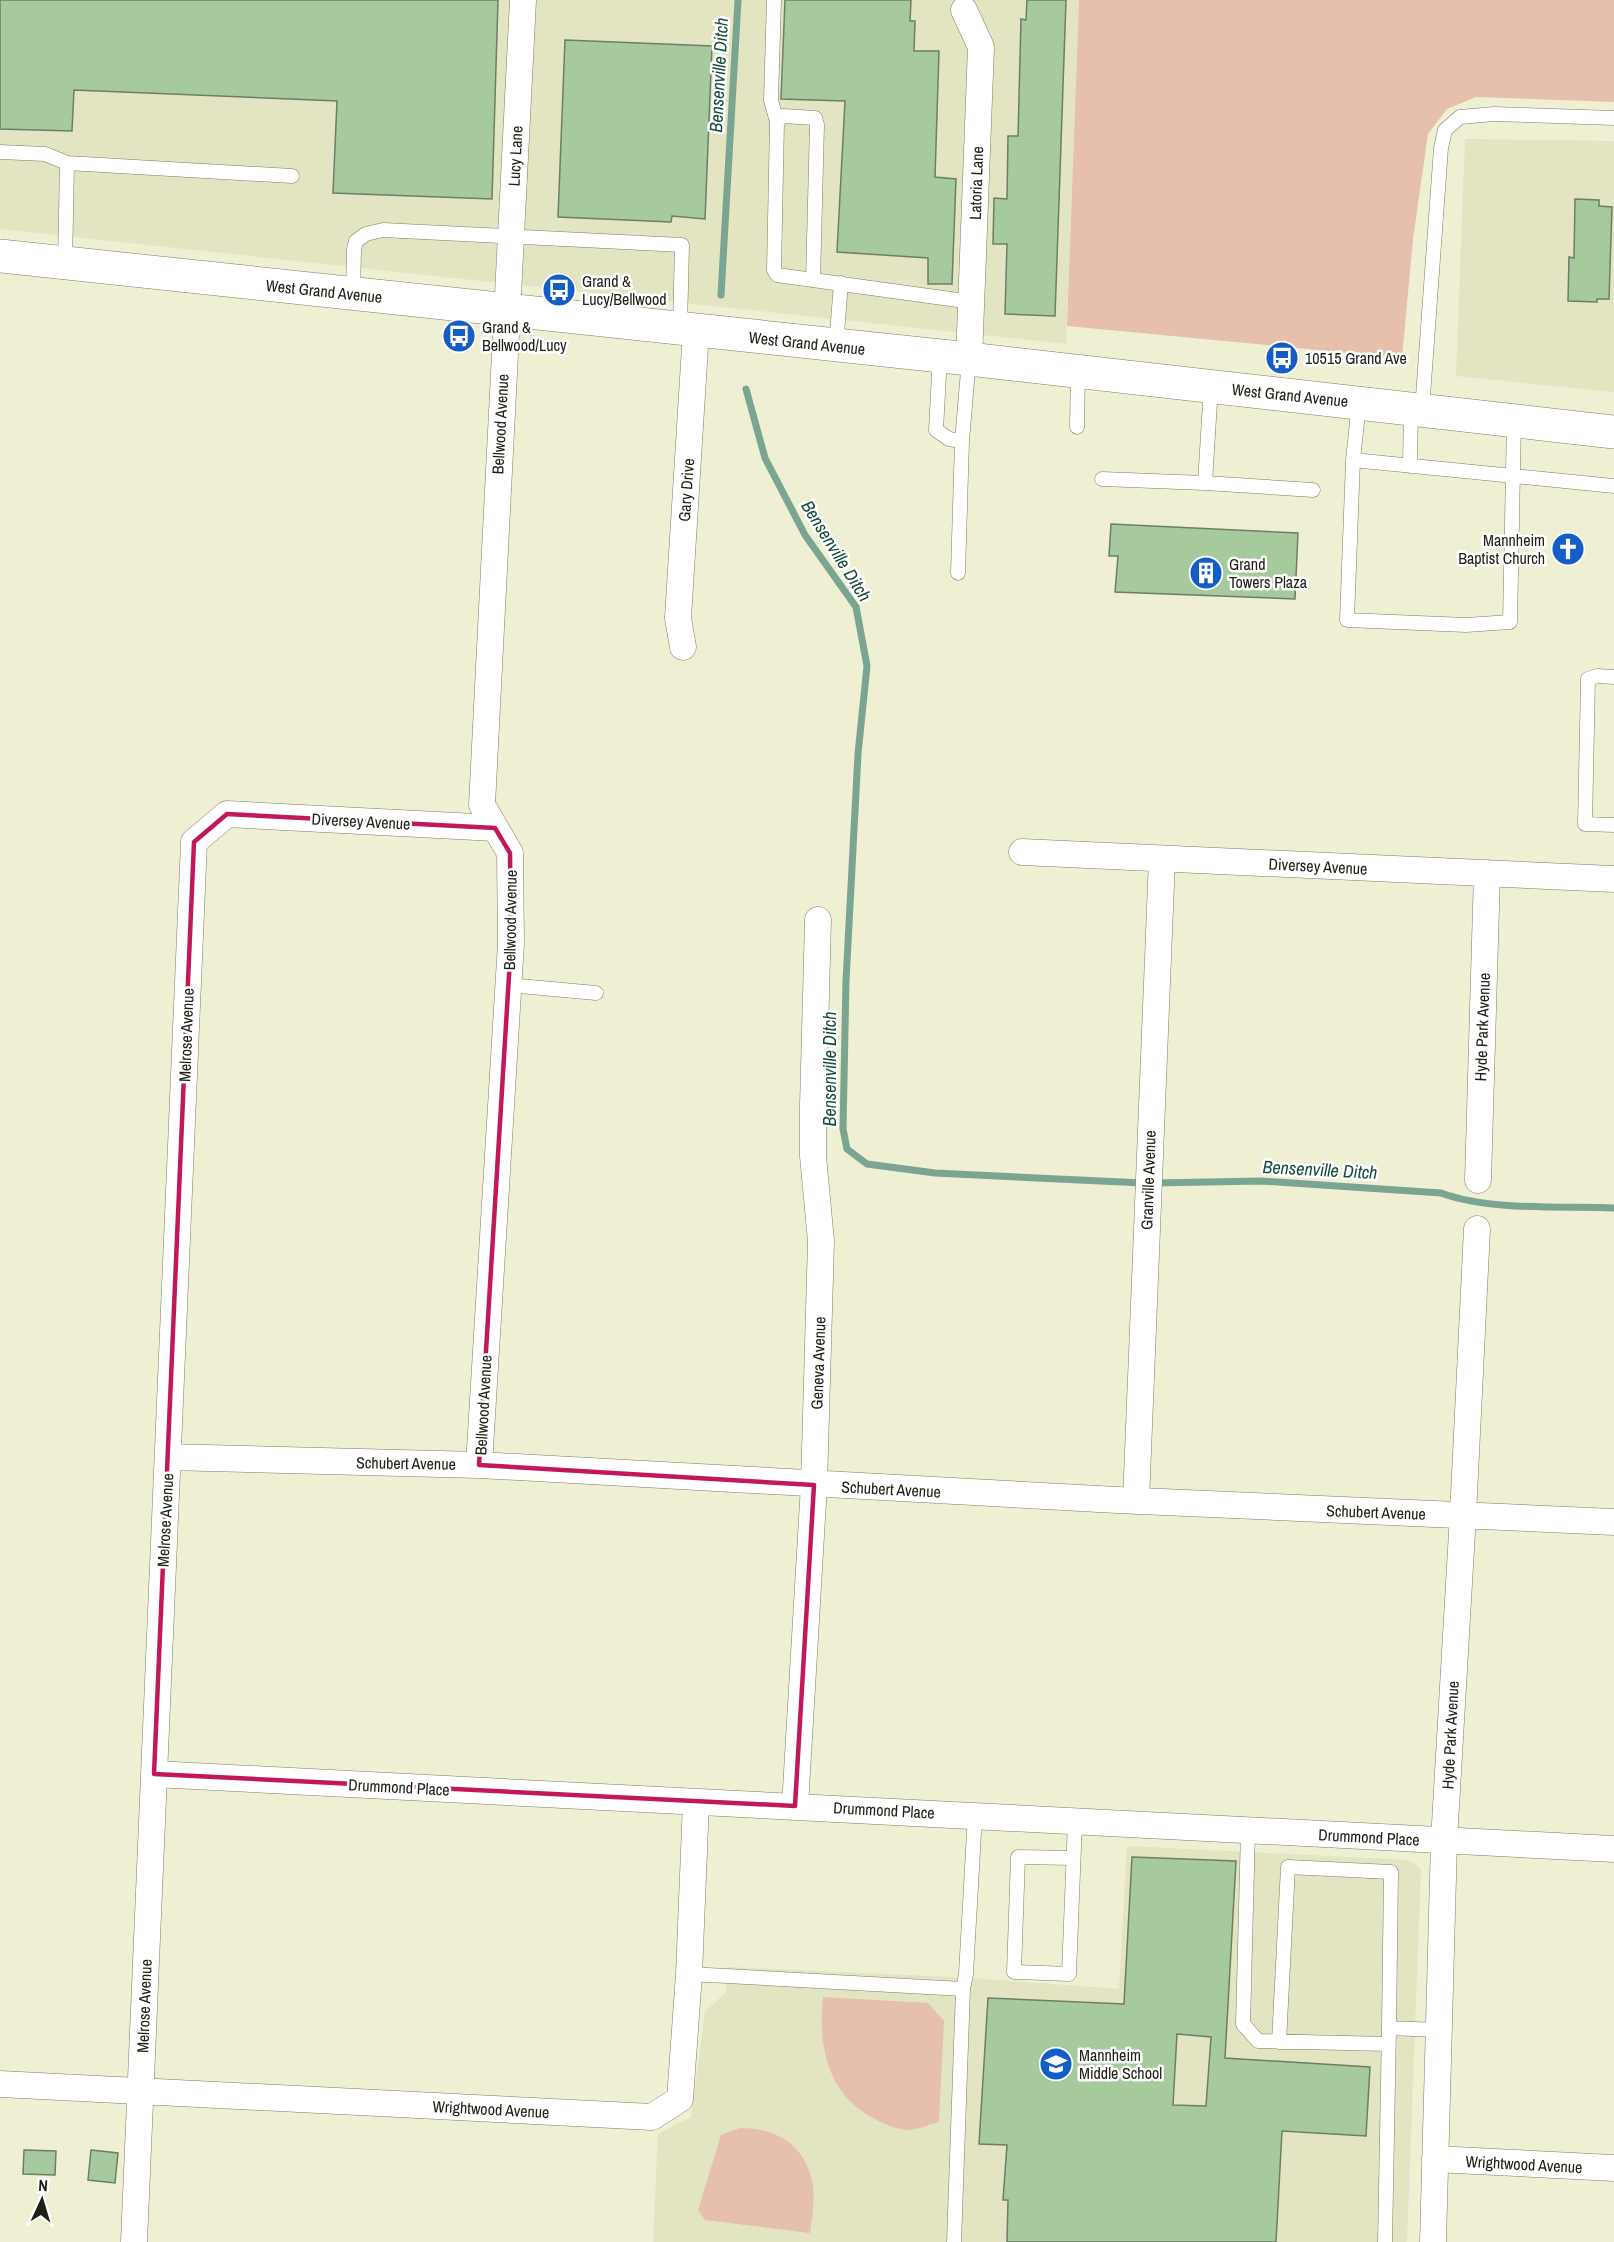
<svg xmlns="http://www.w3.org/2000/svg" width="1614" height="2242" font-family="'Archivo Narrow',sans-serif">
<rect width="100%" height="100%" fill="#eeefd3"/>
<path fill="#e3e4c2" d="M0 0H1079L1066 344 0 229Z
M1465 139 1614 141V392L1456 376Z
M1127 1846 1408 1860 1421 1869 1407 2242H653L658 2134 691 2117 705 2012 726 1992 727 1967 971 1978 1119 1989Z"/>
<path fill="#e6c0ac" d="M1079 0H1614V102L1476 97 1447 109 1428 134 1413 239 1402 358 1067 326Z
M823 1997 928 2003 944 2021 939 2122C930 2124 917 2130 908 2130 895 2129 884 2124 873 2118 827 2094 818 2045 823 1997Z
M740 2128C779 2128 807 2147 813 2186 815 2201 812 2218 810 2233L705 2220 698 2210 721 2135Z"/>
<g fill="none" stroke-linecap="round" stroke-linejoin="round">
<path stroke="#79a591" stroke-width="7" d="M721 295 738 0
M746 389 765 458 805 535 856 607 867 666 858 754 846 981 843 1129 847 1149 867 1164 935 1173 1143 1183
M1154 1183 1261 1181 1441 1193C1490 1211 1561 1206 1614 1208"/>
</g>
<path fill="#a6ca9d" stroke="#6d7d68" stroke-width="1.5" fill-rule="evenodd" d="M0 0H498L492 199 333 193 337 101 74 90 72 131 0 129Z
M785 0H911L910 21H915L914 51H939L935 177 956 179 952 284H928V258L837 252 845 101 781 99Z
M1027 0H1066L1055 316 1005 314 1007 244H993L994 198 1007 199 1008 136H1018L1021 19 1026 20Z
M565 40 712 46 705 219 672 216 671 222 558 217Z
M1575 199 1599 200V206L1612 207 1609 299H1597V302L1568 301 1569 257 1574 258Z
M1111 524 1298 533 1295 599 1115 592 1118 556H1109Z
M1132 1857 1236 1861 1225 2058 1370 2067 1366 2136 1282 2131 1276 2242H1007L1008 2200H1003L1007 2145 979 2144 988 1998 1124 2004ZM1177 2034 1211 2037 1206 2106 1173 2105Z
M24 2150 56 2151 55 2175 23 2174Z
M91 2150 118 2153 115 2183 88 2180Z"/>
<g fill="none" stroke-linecap="round" stroke-linejoin="round">
<defs>
<path id="service" d="M774 0 771 100 777 122
M0 152 45 154 67 163 65 264
M67 163 292 176
M813 280 777 275 774 270 777 122 783 116 815 118 817 125 813 280 972 302
M353 295 354 249 356 241 366 234 383 230 682 245 680 328
M836 346 841 283
M940 356 936 430 949 439 962 441 969 359
M1359 403 1353 460 1614 486
M1422 410 1441 148 1445 130 1460 117 1494 114 1614 118
M1077 427 1078 371
M1353 460 1347 620 1466 625 1510 622 1514 421
M1410 466 1411 409
M1102 479 1205 483 1211 386
M1205 483 1313 490
M958 573 962 441
M1614 677 1597 676 1588 679 1585 824 1614 825
M508 985 596 993
M1248 1830 1243 2024 1258 2041 1388 2044
M1073 1858 1018 1857 1014 1972 1069 1974 1075 1821
M689 1974 963 1989 954 2242
M963 1989 966 1974 975 1815
M1279 2042 1288 1867 1391 1872 1389 2028
M1385 2242 1389 2028 1439 2030"/>
<path id="minor" d="M964 10 981 47 969 359
M683 647 678 618 696 331
M1022 852 1614 879
M1478 1180 1487 873
M168 1457 479 1465 1117 1500 1614 1522
M479 1465 511 943 510 853 482 805 523 0
M1136 1501 1162 859
M154 1774 1614 1849
M795 1806 814 1485 821 1241 813 1156V1106L818 920
M0 2084 652 2117 680 2099 689 1974 696 1802
M1435 2159 1614 2168
M134 2242 194 842 227 814 495 828
M1433 2242 1444 1841 1463 1515 1477 1229"/>
<path id="secondary" d="M0 256 969 359 1614 432"/>
</defs>
<use href="#service" stroke="#7d7d65" stroke-width="15"/>
<use href="#minor" stroke="#7d7d65" stroke-width="27"/>
<use href="#secondary" stroke="#7d7d65" stroke-width="34"/>
<use href="#service" stroke="#fff" stroke-width="14"/>
<use href="#minor" stroke="#fff" stroke-width="26"/>
<use href="#secondary" stroke="#fff" stroke-width="33"/>
</g>
<path fill="none" stroke="#c2185b" stroke-width="4.5" stroke-linejoin="round" d="M227 814 495 828 510 853 511 943 479 1465 814 1485 795 1806 154 1774 194 842Z"/>
<defs>
<symbol id="bus-disc" viewBox="-11 -11 22 22"><circle r="9.5" fill="#145cc6" stroke="#fff"/><path d="M-5-6H5V4H4V6H2V4H-2V6H-4V4H-5ZM-3.5-4V0h7V-4ZM-3.5 1.2v1.5H-2V1.2ZM2 1.2v1.5H3.5V1.2Z" fill="#fff"/></symbol>
<symbol id="church-disc" viewBox="-11 -11 22 22"><circle r="9.5" fill="#145cc6" stroke="#fff"/><path d="M-1.2-6h2.4v3.5h3.3v2.4h-3.3V6h-2.4V-.1h-3.3v-2.4h3.3Z" fill="#fff"/></symbol>
<symbol id="building-disc" viewBox="-11 -11 22 22"><circle r="9.5" fill="#145cc6" stroke="#fff"/><path d="M-4-6H4V6H1V3H-1V6H-4ZM-2.5-4.3h1.7v1.8h-1.7ZM.8-4.3h1.7v1.8H.8ZM-2.5-1h1.7V.8h-1.7ZM.8-1h1.7V.8H.8Z" fill="#fff"/></symbol>
<symbol id="school-disc" viewBox="-11 -11 22 22"><circle r="9.5" fill="#145cc6" stroke="#fff"/><path d="M0-5L7-2L0 1L-7-2ZM-4 1L0 2.5L4 1V4Q0 6-4 4Z" fill="#fff"/></symbol>
</defs>
<g fill-rule="evenodd">
<use href="#bus-disc" x="540" y="271" width="38" height="38"/>
<use href="#bus-disc" x="440" y="317" width="38" height="38"/>
<use href="#bus-disc" x="1263" y="339" width="38" height="38"/>
<use href="#church-disc" x="1549" y="530" width="38" height="38"/>
<use href="#building-disc" x="1187" y="554" width="38" height="38"/>
<use href="#school-disc" x="1037" y="2045" width="38" height="38"/>
</g>
<g text-anchor="middle" stroke-width="5" stroke-linejoin="round" paint-order="stroke">
<g font-size="16" fill="#202116" stroke="#fff">
<text transform="translate(515 156) rotate(-87)" y="6">Lucy Lane</text>
<text transform="translate(976 183) rotate(-88)" y="6">Latoria Lane</text>
<text transform="translate(324 291) rotate(6)" y="6">West Grand Avenue</text>
<text transform="translate(807 343) rotate(6)" y="6">West Grand Avenue</text>
<text transform="translate(1290 395) rotate(6)" y="6">West Grand Avenue</text>
<text transform="translate(500 424) rotate(-87)" y="6">Bellwood Avenue</text>
<text transform="translate(686 490) rotate(-86)" y="6">Gary Drive</text>
<text transform="translate(361 821) rotate(3)" y="6">Diversey Avenue</text>
<text transform="translate(1318 866) rotate(3)" y="6">Diversey Avenue</text>
<text transform="translate(510 920) rotate(-89)" y="6">Bellwood Avenue</text>
<text transform="translate(1482 1027) rotate(-88)" y="6">Hyde Park Avenue</text>
<text transform="translate(186 1035) rotate(-88)" y="6">Melrose Avenue</text>
<text transform="translate(1148 1180) rotate(-88)" y="6">Granville Avenue</text>
<text transform="translate(818 1363) rotate(-88)" y="6">Geneva Avenue</text>
<text transform="translate(483 1405) rotate(-87)" y="6">Bellwood Avenue</text>
<text transform="translate(406 1463) rotate(1)" y="6">Schubert Avenue</text>
<text transform="translate(891 1489) rotate(3)" y="6">Schubert Avenue</text>
<text transform="translate(1376 1512) rotate(2)" y="6">Schubert Avenue</text>
<text transform="translate(165 1520) rotate(-87)" y="6">Melrose Avenue</text>
<text transform="translate(1450 1735) rotate(-87)" y="6">Hyde Park Avenue</text>
<text transform="translate(399 1787) rotate(3)" y="6">Drummond Place</text>
<text transform="translate(884 1810) rotate(3)" y="6">Drummond Place</text>
<text transform="translate(1369 1837) rotate(3)" y="6">Drummond Place</text>
<text transform="translate(144 2006) rotate(-88)" y="6">Melrose Avenue</text>
<text transform="translate(491 2109) rotate(3)" y="6">Wrightwood Avenue</text>
<text transform="translate(1524 2164) rotate(3)" y="6">Wrightwood Avenue</text>
</g>
<g font-size="16" fill="#202116" stroke="#fff" text-anchor="start">
<text x="582" y="287">Grand &amp;<tspan x="582" dy="18">Lucy/Bellwood</tspan></text>
<text x="482" y="333">Grand &amp;<tspan x="482" dy="18">Bellwood/Lucy</tspan></text>
<text x="1305" y="364">10515 Grand Ave</text>
<text x="1545" y="546" text-anchor="end">Mannheim<tspan x="1545" dy="18">Baptist Church</tspan></text>
<text x="1229" y="570">Grand<tspan x="1229" dy="18">Towers Plaza</tspan></text>
<text x="1079" y="2061">Mannheim<tspan x="1079" dy="18">Middle School</tspan></text>
</g>
<g font-size="18" font-style="italic" fill="#164a3a" stroke="#fff">
<text transform="translate(719 75) rotate(-87)" y="6">Bensenville Ditch</text>
<text transform="translate(836 551) rotate(58)" y="6">Bensenville Ditch</text>
<text transform="translate(830 1069) rotate(-90)" y="6">Bensenville Ditch</text>
<text transform="translate(1320 1170) rotate(3)" y="6">Bensenville Ditch</text>
</g>
</g>
<g transform="translate(42 2200) rotate(4)" stroke="#ffffff" stroke-width="4.5" paint-order="stroke">
<path d="M0-4.5L10 22L0 15L-10 22Z" fill="#202116"/>
<text y="-9" font-size="16" font-weight="bold" text-anchor="middle" fill="#202116">N</text>
</g>
</svg>
